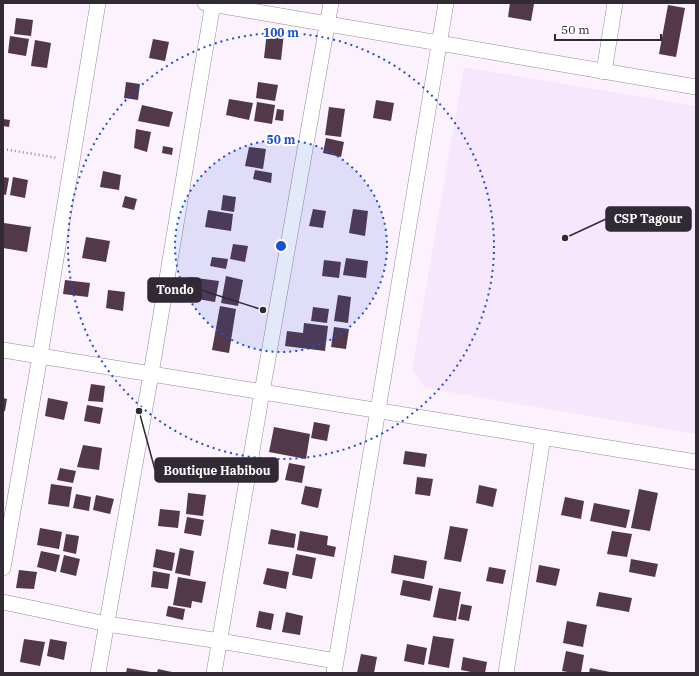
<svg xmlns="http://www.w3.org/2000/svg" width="699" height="676" font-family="'IBM Plex Serif',serif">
<rect width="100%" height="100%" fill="#fbf2fe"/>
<path fill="#f7e7fc" d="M464 67 696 106V434L425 388 412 370Z"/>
<path fill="#523848" d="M510 3H525L534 4 531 21 508 17Z
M668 5 685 8 676 57 659 54Z
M16 18 33 20 31 36 14 34Z
M267 31 284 33 281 60 264 58Z
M10 36 29 39 26 56 8 53Z
M153 39 169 42 165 61 149 58Z
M35 40 51 43 47 68 31 66Z
M126 82 140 84 138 100 124 98Z
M258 82 278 85 275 101 256 98Z
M229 99 253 103 249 120 226 115Z
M376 100 394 103 391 121 373 118Z
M257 102 275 105 272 124 254 121Z
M142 105 173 112 169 127 138 121Z
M329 107 345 109 341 137 325 135Z
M277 109 284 110 283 121 275 120Z
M3 119 10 120 9 127 3 126Z
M136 129 151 132 147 152 134 148Z
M326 138 344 142 341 157 323 153Z
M163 146 173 148 172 155 162 153Z
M249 147 266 149 263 169 245 166Z
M255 170 272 173 271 183 253 179Z
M103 171 121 175 119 190 100 187Z
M3 177 9 178 6 195 3 194Z
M13 177 28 180 25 198 10 195Z
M223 195 236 197 234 212 221 210Z
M125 196 137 199 134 210 122 207Z
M313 209 326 211 323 228 309 226Z
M353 209 368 211 365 236 349 233Z
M208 210 233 214 231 231 205 227Z
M4 223 31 227 27 252 3 248Z
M86 237 110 241 106 262 82 258Z
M233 244 248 246 245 262 230 259Z
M212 257 228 259 226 269 210 266Z
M346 258 368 261 366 278 343 275Z
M324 260 341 262 339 278 322 276Z
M226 276 243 280 238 306 221 303Z
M189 277 219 281 215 302 186 297Z
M65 280 90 283 88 297 63 294Z
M108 290 125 292 123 311 106 308Z
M338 295 351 297 348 323 334 321Z
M220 306 236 309 229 353 212 350Z
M313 307 329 309 327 323 311 321Z
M304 323 328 326 325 351 285 346 287 331 303 333Z
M334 327 349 329 346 349 331 347Z
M91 384 105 386 103 402 88 401Z
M3 398 7 399 5 411H3Z
M48 398 68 402 64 420 45 416Z
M87 405 103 408 100 424 84 421Z
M314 422 330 425 327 441 311 438Z
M274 427 310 434 306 459 269 452Z
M83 445 102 448 99 470 77 467Z
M405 451 427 454 425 467 403 464Z
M168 458 187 461 184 482 165 479Z
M289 463 305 466 302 483 285 480Z
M60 468 76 471 73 483 57 480Z
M417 477 433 479 430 496 415 494Z
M51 484 72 487 69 507 48 504Z
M479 485 497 489 493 507 476 503Z
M305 486 322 489 318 508 301 504Z
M639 489 658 493 650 531 631 528Z
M188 493 206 495 203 516 186 514Z
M76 494 91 497 89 511 73 508Z
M96 495 114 499 110 514 93 510Z
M565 497 584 501 581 519 561 515Z
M594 503 630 510 626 528 590 521Z
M160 509 180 511 178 528 158 526Z
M187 517 204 520 201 536 184 533Z
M450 526 468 529 461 562 444 559Z
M40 528 62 532 59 549 37 545Z
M271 529 296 534 294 548 268 544Z
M300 531 328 536 327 545 336 547 334 557 297 550Z
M612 531 632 534 627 557 607 554Z
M66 534 79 536 76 554 63 551Z
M180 548 194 551 190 576 175 573Z
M156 549 175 553 172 571 153 567Z
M41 551 60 555 56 572 37 567Z
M296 554 316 558 312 579 292 575Z
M64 555 80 559 76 576 60 572Z
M394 555 427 561 424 579 391 573Z
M631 559 658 564 655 577 629 572Z
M539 565 560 569 556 586 536 582Z
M489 567 506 570 503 584 486 581Z
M267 568 289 572 286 589 263 584Z
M19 570 37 572 34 589 16 588Z
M153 571 170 574 168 589 151 587Z
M178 577 206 582 202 603 192 601 191 608 173 605Z
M403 580 433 586 430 601 400 595Z
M439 588 461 592 456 621 433 617Z
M599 592 632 598 629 612 596 606Z
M461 604 472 606 469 621 458 619Z
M168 606 185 609 183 620 166 616Z
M259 611 274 614 271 630 256 627Z
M286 612 303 616 300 635 282 632Z
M567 621 587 625 583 647 563 643Z
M433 636 454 639 449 668 428 664Z
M24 639 45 642 40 666 20 662Z
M50 639 67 642 64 660 47 656Z
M407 644 427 648 424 665 404 661Z
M566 651 584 655 581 673H573L562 671Z
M361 654 377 657 374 673H357Z
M463 657 487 662 485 673H476L461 670Z
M127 668 151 672V673H126Z
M590 668 610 672V673H589Z
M158 669 172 672V673H157Z"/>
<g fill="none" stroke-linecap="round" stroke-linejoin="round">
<defs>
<path id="minor" d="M205 3 696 87
M604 72 615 3
M3 350 696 462
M3 568 40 356 98 3
M3 602 107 624 220 641 336 661
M98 673 151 374 213 3
M214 673 262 392 331 3
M334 673 446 3
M506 673 543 437"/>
</defs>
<use href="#minor" stroke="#9986a0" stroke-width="16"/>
<path stroke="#908793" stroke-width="2.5" stroke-dasharray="1 3" stroke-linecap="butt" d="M3 149 58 158"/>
<use href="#minor" stroke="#fff" stroke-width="15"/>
</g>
<circle cx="281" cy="246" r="106" fill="#1d4ed8" fill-opacity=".12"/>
<g fill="none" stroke="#1d4ed8" stroke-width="2" stroke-dasharray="2 4">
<circle cx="281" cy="246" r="106"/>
<circle cx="281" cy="246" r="213"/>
</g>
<circle cx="281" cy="246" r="6" fill="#1d4ed8" stroke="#fff" stroke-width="2"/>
<g font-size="12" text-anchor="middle" font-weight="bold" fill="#1d4ed8" stroke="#fff" stroke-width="4" stroke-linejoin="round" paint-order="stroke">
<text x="281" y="37">100 m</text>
<text x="281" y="144">50 m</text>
</g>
<path fill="none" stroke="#312934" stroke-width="1.5" d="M565 238L606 219M263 310L201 290M139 411L155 470"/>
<g fill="#312934" stroke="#fff" stroke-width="1.5">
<circle cx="565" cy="238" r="4"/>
<circle cx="263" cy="310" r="4"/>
<circle cx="139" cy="411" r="4"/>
</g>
<g fill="#312934" stroke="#312934" stroke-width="1.5">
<rect x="606" y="207" width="85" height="24" rx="4"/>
<rect x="148" y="278" width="53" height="24" rx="4"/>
<rect x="155" y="458" width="123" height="24" rx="4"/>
</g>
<g font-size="12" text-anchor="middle" font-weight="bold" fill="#fff">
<text x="648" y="223">CSP Tagour</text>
<text x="175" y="294">Tondo</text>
<text x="217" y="475">Boutique Habibou</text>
</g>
<rect width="699" height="676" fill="none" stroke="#312934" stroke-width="8"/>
<path d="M555 34v6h106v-6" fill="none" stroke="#312934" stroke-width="2"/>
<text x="561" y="34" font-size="12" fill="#312934" stroke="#ffffff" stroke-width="3" paint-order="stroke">50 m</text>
</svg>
